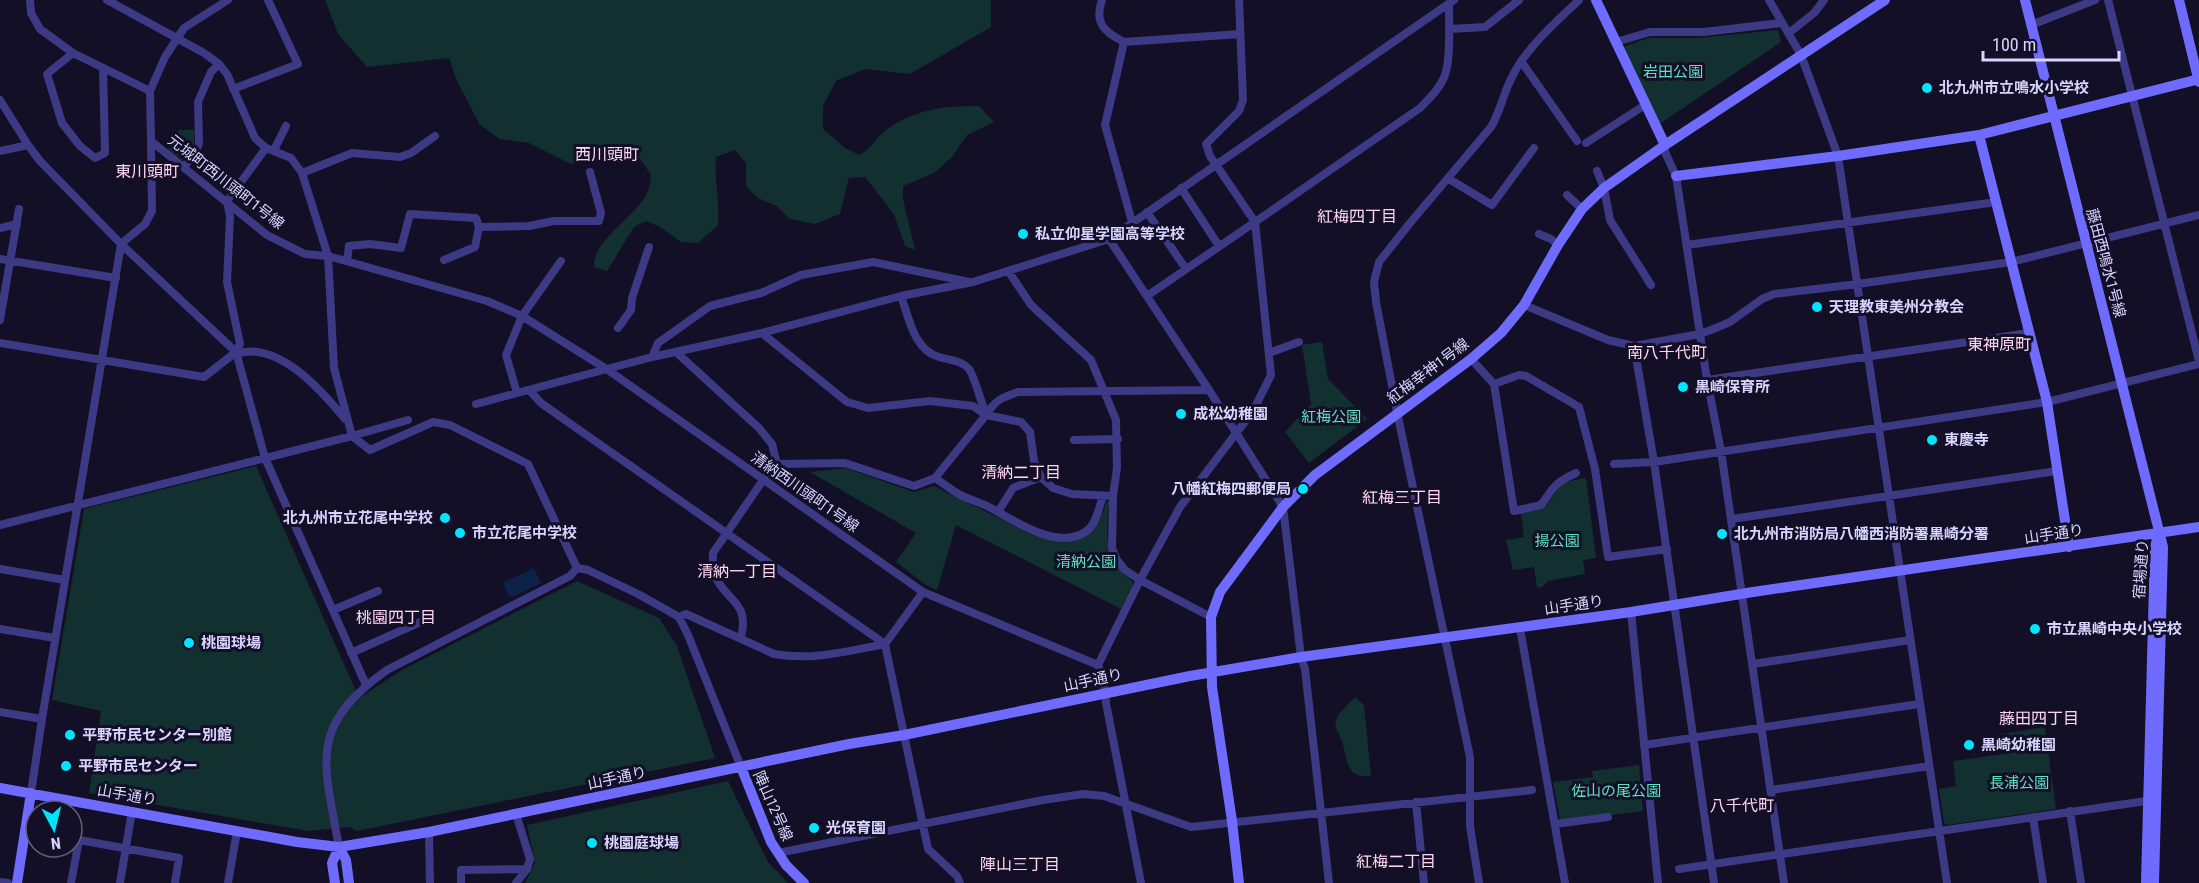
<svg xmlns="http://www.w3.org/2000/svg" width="2199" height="883" font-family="'Roboto Condensed','Noto Sans JP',sans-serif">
<rect width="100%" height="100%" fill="#130f26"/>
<path fill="#12302f" d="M325 0H991V27L910 74 865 69 836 81 823 106V129L845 148 859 155C871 150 875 138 886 130 915 109 944 106 979 106L994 122 967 135 952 157 934 173 903 186V199L915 250 905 246 894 214 865 177 849 178 840 214 815 224 790 219 777 206 758 198 746 186V163L735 150 716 157C714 180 720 202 718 225L698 243 681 242 660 227 646 221 634 227 607 271 594 267C593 239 634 219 647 193 650 188 650 181 651 175L639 157 617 156 571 164 529 143 500 139 480 125 457 81 449 58 367 67 338 34Z
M1778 30 1781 42 1658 125 1623 47 1648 38H1697Z
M178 130H194V149L183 161 168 150 179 138Z
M1322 342 1328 379 1367 419 1309 463 1285 432 1311 404 1302 345Z
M256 466 359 698 402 670 577 581 659 618 677 646 715 758 357 831 349 827 308 831 89 793 101 711 52 700 84 509Z
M846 468 914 492 934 486 1033 535 1064 542 1091 531 1100 520 1107 501 1109 502C1106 536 1103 558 1132 581L1133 586 1121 609 956 525 937 590 926 585 896 562 916 533 810 472Z
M1586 478 1596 558 1583 560 1585 574 1548 581 1542 587 1537 588 1534 567 1513 570 1506 540 1524 537 1521 513 1542 509C1562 490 1553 482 1586 478Z
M1355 697 1364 705 1371 776C1347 779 1347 761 1343 744 1341 738 1337 731 1335 725L1338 715Z
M2045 727 2056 809 1947 825 1944 823 1939 789 1956 786 1953 761 2004 754 2002 734Z
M1639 765 1643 811 1604 816 1601 814 1560 820 1553 782 1593 777 1592 771Z
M728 781 768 862 788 883H525L535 863 527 825Z"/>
<path fill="#0c2248" d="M534 568 541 583 510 598 503 583Z"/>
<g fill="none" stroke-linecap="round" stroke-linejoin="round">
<path stroke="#3d3a85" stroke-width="8" d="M30 0 31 13 40 29 73 53 150 91
M107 0 204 53 219 64 227 74 255 138 266 148 291 158 302 173 328 256 334 368 352 436 408 420
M228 0 184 28 165 57 150 91 151 141 267 235 305 254 328 256 487 301 522 316 608 370 923 592 1098 665 1104 682 1106 703 1141 883
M1102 0C1094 23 1104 32 1124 42L1105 125 1132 222
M1769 0 1801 55 1838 156 1947 883
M2108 0 2199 361
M2031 25 2095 0
M1449 29 1485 27 1519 0
M1789 33 1814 13 1824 0
M1124 42 1240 34
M1616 42 1650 32H1704L1781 23
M73 53 47 74 62 123 80 146 95 158 105 153 103 68
M1521 61 1577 141
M233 89 298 64 268 0
M0 100 28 145 40 161 121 244 236 352 265 458 366 685
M1586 143 1645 105
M1665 145V152L1676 176 1707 380 1721 451 1784 883
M274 150 286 126
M0 151 28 145
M184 167 196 152 199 143 198 102 211 72 219 64
M1597 171 1604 188 1610 220 1651 285
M302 173 352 153 400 157 411 153 435 136
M1449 179 1492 205 1534 148
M1181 188 1219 246
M1567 195 1582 209
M1147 212 1186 269
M0 228 17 224
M1539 234 1551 239 1558 245
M1687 245 1996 202
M0 259 116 278
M444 260 475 247 479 227
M347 261 349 246 370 244 401 248 410 214 476 218 479 227 529 226 554 221H599L601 213 590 172
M1009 272 1031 305 1091 360 1116 420 1117 468 1113 496 1112 548 1117 560 1125 570 1140 580 1211 617
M901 296C909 318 914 350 939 357 951 361 961 360 969 369 974 375 981 403 986 413
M1147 296 1255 222 1210 156 1206 144 1239 111 1243 100 1239 0
M1524 305 1608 340 1634 346 1700 334 1716 328 1730 322 1762 299 1774 294 1858 284 2011 262 2199 215
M0 320 19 209
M618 328 631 310 632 298 649 247
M762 333 847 402 868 408 930 401 973 406 986 415 1021 422 1030 432 1034 461 1041 477 1053 488 1072 494 1113 496
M0 343 204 377 236 352 240 344 227 282 230 217 227 201 266 148
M1634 346 1654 462 1714 883
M676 352 759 428 772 444 777 464
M1269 353 1299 342
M237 354C278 340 322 391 345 419
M652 357 658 343 710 306 761 293 801 275 873 262 969 282
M1471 359 1494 384 1514 511 1541 505C1554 487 1554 483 1576 473
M1707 380 2029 333
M1494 384 1519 375 1526 376 1579 407 1595 469 1608 557 1667 549
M530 391 541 403 575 427 885 644 928 849 957 876 960 883
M517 393 506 355 522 316 561 261
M476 404 652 357 762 333 901 296 973 282 1109 239
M1074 440 1118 439
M1614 464 1654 462 2047 402 2199 364
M935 478C944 484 953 491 962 496 971 500 980 502 989 507 1014 520 1059 553 1088 530 1097 523 1099 506 1103 496
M998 512 1013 488 1041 477
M1732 519 2057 471
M0 525 352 436 370 450 433 422 450 425 528 464 577 568
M0 569 65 580
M333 610 378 591
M1631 612 1658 883
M679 617 686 614 774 654C811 661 849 651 885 644L923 592
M1520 628 1565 883
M0 629 55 638
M741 637C750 602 727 602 715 576 712 569 713 561 713 553L772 467 777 464 845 463 914 486 935 478 986 415C995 400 1003 397 1018 392L1209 390
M351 653 427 619
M1753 664 1910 640
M1098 665 1140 580 1180 507 1253 411 1271 375 1255 222 1420 108C1430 98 1440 88 1445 75 1451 58 1449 22 1449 4
M0 712 42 719
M1644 745 1919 704
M1771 790 1929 766
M31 793 42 719 121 244 145 224 152 211 151 141
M1416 802 1424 883
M2070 811 2081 883
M516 814 530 859 527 869 516 883
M2033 817 2043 883
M1555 824 1608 817
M429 832 430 883
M339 847C324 762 307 727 387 670L570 576 577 568 588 570 638 594 679 617 688 635 741 767
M778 853 1043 800 1083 794 1104 796 1191 827 1532 790
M1679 869 2153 800
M0 882 8 883
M71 883 79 840 179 858 175 883
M120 883 132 811
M228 883 237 831
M461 883V870L527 869
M1329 883 1305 669 1301 657 1283 507 1209 390 1109 239 1454 0
M1479 883 1470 826V757L1397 412 1376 302 1374 282 1379 262 1410 223 1491 127C1500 112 1503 95 1511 79 1524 50 1556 22 1579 0"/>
<path stroke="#6f6bff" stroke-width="10" d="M1596 0 1665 145
M2025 0 2163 547 2154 883
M2179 0 2199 82
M1979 135 2047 402 2069 547
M1676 176 1838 156 1979 135 2199 79
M741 767 771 842 786 865 804 883
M0 788 297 842 339 847 429 832 849 744 904 735 1190 676 1301 657 1631 612 1753 592 2199 527
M339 847 346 860 349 883
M17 883 31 793
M335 883 332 863 339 847
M1239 883 1232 821 1212 687 1211 617 1220 592 1283 507 1315 475 1471 359 1501 333 1524 305 1558 245 1582 209 1604 188 1665 145 1885 0
M2146 883 2155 548 2158 533"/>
</g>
<g fill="#00e5ff" stroke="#130f26" stroke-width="2">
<circle cx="1927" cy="88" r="6"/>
<circle cx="1023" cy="234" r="6"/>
<circle cx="1817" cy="307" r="6"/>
<circle cx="1683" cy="387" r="6"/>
<circle cx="1181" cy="414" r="6"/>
<circle cx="1932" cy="440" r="6"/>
<circle cx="1303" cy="489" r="6"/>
<circle cx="445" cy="518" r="6"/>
<circle cx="460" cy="533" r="6"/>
<circle cx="1722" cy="534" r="6"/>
<circle cx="2035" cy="629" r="6"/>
<circle cx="189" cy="643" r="6"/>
<circle cx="70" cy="735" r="6"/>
<circle cx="1969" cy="745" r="6"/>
<circle cx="66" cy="766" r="6"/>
<circle cx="814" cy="828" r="6"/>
<circle cx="592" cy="843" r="6"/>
</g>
<g text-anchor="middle" stroke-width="6" stroke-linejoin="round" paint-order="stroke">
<g font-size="15" fill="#5fe0c0" stroke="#130f26">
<text x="1673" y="77">岩田公園</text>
<text x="1331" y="422">紅梅公園</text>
<text x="1557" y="546">揚公園</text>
<text x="1086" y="567">清納公園</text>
<text x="2019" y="788">長浦公園</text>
<text x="1616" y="796">佐山の尾公園</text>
</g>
<g font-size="15" font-weight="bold" fill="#d9d4ff" stroke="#130f26" text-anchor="start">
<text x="1939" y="93">北九州市立鳴水小学校</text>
<text x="1035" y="239">私立仰星学園高等学校</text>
<text x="1829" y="312">天理教東美州分教会</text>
<text x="1695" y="392">黒崎保育所</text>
<text x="1193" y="419">成松幼稚園</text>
<text x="1944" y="445">東慶寺</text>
<text x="1291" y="494" text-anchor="end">八幡紅梅四郵便局</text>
<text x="433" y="523" text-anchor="end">北九州市立花尾中学校</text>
<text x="472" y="538">市立花尾中学校</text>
<text x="1734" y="539">北九州市消防局八幡西消防署黒崎分署</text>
<text x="2047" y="634">市立黒崎中央小学校</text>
<text x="201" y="648">桃園球場</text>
<text x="82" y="740">平野市民センター別館</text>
<text x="1981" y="750">黒崎幼稚園</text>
<text x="78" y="771">平野市民センター</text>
<text x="826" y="833">光保育園</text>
<text x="604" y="848">桃園庭球場</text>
</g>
<g font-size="15" fill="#d9d4ff" stroke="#130f26">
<text transform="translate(226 182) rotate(38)" y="5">元城町西川頭町1号線</text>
<text transform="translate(2106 263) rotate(75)" y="5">藤田西鳴水1号線</text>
<text transform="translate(1428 371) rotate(-37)" y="5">紅梅幸神1号線</text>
<text transform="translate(805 492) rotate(35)" y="5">清納西川頭町1号線</text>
<text transform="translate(2054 534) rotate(-8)" y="5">山手通り</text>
<text transform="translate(2141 569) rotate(-86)" y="5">宿場通り</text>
<text transform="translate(1574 605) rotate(-8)" y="5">山手通り</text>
<text transform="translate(1093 680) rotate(-12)" y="5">山手通り</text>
<text transform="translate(617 778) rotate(-12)" y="5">山手通り</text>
<text transform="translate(127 795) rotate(10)" y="5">山手通り</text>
<text transform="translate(773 806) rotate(66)" y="5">陣山12号線</text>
</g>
<g font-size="16" fill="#ffd6f0" stroke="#130f26">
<text x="607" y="160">西川頭町</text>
<text x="147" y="177">東川頭町</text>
<text x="1357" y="222">紅梅四丁目</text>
<text x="1999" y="350">東神原町</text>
<text x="1667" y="358">南八千代町</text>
<text x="1021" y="478">清納二丁目</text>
<text x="1402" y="503">紅梅三丁目</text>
<text x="737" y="577">清納一丁目</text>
<text x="396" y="623">桃園四丁目</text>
<text x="2039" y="724">藤田四丁目</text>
<text x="1742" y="811">八千代町</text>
<text x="1396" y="867">紅梅二丁目</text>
<text x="1020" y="870">陣山三丁目</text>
</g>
</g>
<g transform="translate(54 829) rotate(173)"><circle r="28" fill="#130f26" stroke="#625e7d" stroke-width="1.5"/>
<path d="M0-4.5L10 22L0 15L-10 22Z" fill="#00e5ff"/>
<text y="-9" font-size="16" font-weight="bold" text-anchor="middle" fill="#d9d4ff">N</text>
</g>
<path d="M1983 51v9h136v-9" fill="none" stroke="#d9d4ff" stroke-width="3"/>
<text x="1992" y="51" font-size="18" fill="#d9d4ff" stroke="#130f26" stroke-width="4.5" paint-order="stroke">100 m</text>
</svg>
